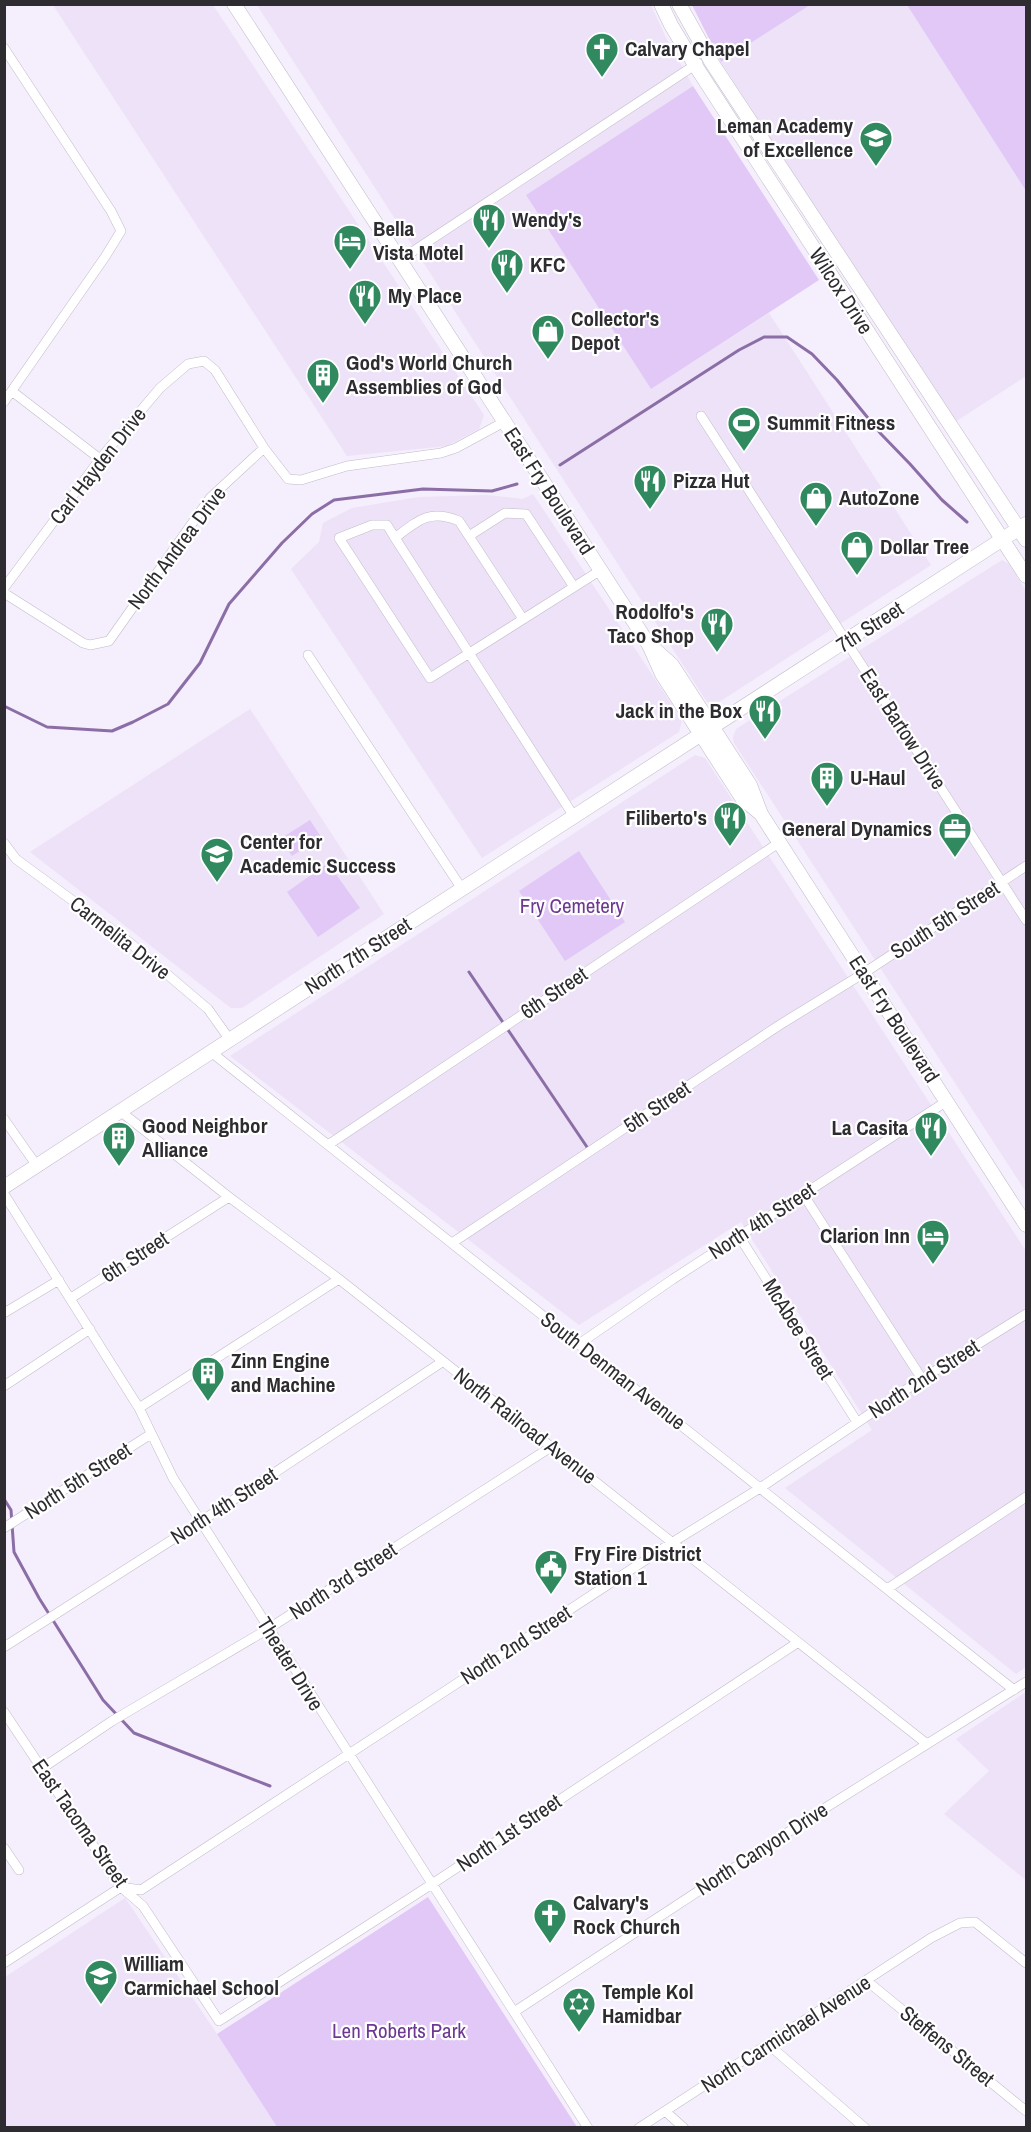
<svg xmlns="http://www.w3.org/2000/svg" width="1031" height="2132" font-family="'Archivo Narrow',sans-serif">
<rect width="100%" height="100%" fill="#f5eefc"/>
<path fill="#ede2f7" d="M53 5H213L484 415 479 429 447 446 347 456Z
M257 5H651L666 38 693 86 526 195 651 389 769 313 931 565 716 704 707 702Z
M810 5H907L1026 191V376L955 422 721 62Z
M533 494 682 720 679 732 482 858 291 569 319 542 323 523 352 508 419 497 487 495 523 499Z
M1002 560 1009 564 1026 591V1192L734 743 733 737 736 729Z
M250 709 384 914 242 1008H231L30 852Z
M695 755 705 758 1026 1251V1667L1016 1674 785 1488 872 1430 741 1222 579 1325 230 1056Z
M1026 1692V1880L944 1814 989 1771 956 1739Z
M125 1898 217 2034 277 2127 5 2128V1977Z"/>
<path fill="#e1c8f6" d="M692 5H810L721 62Z
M907 5H1026V191Z
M693 86 819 280 651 389 526 195Z
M310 820 321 837 292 856 280 839Z
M579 851 625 922 565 961 519 891Z
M328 863 360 908 318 937 287 892Z
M428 1897 577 2127H277L217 2034Z"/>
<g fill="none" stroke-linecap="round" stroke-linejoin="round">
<path stroke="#8c6ea6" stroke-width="3" d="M560 465 739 350 764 337H787L812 354 837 380 881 434 910 464 942 500 967 522
M4 706 47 727 112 731 133 722 168 704 200 663 229 604 282 543 312 514 334 500 423 489 492 491 517 484
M469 972 589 1150
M4 1499 11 1510 14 1552 39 1598 103 1700 134 1733 270 1786"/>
<defs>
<path id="street" d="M4 48 111 211 121 231 105 257 4 402
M400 260 698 63
M13 392 100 459
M701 416 1026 920
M469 536 505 513 526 514 574 587
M395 538C418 520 430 509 459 521L523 619
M4 588 100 459 160 388 188 364 204 361 215 370 264 448 288 479 301 480 347 466 441 453 456 448 504 422
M4 593 83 643 90 645 109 641 210 498 264 448
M308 655 462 889
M575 818 395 538 387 525H372L339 538 430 678C487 642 544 606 601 570
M4 843 16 859 129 942 208 1009 230 1040
M211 1052 1014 1690
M122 1110 125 1115 229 1197 339 1279 927 1744
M4 1119 37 1166
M328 1145 780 842
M4 1194 139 1408 173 1478 588 2128
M803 1194 922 1379
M739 1236 857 1422
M452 1243 778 1026 864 973 1026 866
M71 1298 229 1197
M4 1313 59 1280
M579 1344 673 1279 947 1101
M4 1386 90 1329
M139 1408 339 1279
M4 1528 151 1434
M887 1589 1026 1497
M4 1647 200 1522 442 1362
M4 1712 121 1887 143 1906 219 2021 432 1884 797 1643
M41 1769 112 1721 268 1629 551 1447
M4 1848 19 1870
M4 1963 121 1887 141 1890 673 1542 760 1488 922 1379 1026 1314
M867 1981 1026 2111
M514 2012 822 1810 1026 1682
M769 2045 865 2128
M665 2111 684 2128
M639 2128 931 1938 960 1923 975 1922 1026 1963"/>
<path id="secondary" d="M234 4 649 645 662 674 742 798 761 814
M661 4 671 25 695 65 1026 576
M679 4 712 63 1026 540
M653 648 672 665 750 785 761 814 1026 1225
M4 1187 349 962 1026 524"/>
</defs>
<use href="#street" stroke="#c2bbc8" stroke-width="10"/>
<use href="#secondary" stroke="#c2bbc8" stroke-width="15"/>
<use href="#street" stroke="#fff" stroke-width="9"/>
<use href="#secondary" stroke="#fff" stroke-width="14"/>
</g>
<defs>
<symbol id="church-pin" viewBox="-11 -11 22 30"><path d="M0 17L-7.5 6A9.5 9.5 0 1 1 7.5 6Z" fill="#318a5f" stroke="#fff"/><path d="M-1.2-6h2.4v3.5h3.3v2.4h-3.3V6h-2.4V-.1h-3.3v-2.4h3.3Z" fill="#fff"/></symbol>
<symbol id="school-pin" viewBox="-11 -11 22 30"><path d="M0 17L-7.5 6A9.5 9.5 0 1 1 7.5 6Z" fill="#318a5f" stroke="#fff"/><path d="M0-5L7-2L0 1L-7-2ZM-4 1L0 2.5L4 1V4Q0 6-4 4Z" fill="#fff"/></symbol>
<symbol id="restaurant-pin" viewBox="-11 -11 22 30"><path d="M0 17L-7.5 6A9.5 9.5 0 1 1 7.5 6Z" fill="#318a5f" stroke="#fff"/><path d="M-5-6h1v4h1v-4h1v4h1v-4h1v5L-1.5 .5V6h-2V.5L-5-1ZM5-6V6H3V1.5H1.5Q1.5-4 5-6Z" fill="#fff"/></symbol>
<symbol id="hotel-pin" viewBox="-11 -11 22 30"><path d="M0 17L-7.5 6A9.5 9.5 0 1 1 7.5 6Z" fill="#318a5f" stroke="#fff"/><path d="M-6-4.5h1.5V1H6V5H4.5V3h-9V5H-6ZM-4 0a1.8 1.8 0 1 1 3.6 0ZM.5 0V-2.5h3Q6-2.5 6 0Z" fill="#fff"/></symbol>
<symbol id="shop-pin" viewBox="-11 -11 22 30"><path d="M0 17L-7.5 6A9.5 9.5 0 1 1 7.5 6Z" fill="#318a5f" stroke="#fff"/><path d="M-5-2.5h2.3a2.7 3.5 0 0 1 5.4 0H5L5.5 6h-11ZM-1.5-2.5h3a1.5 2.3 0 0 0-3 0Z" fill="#fff"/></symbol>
<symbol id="building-pin" viewBox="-11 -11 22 30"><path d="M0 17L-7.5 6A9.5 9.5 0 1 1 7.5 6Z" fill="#318a5f" stroke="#fff"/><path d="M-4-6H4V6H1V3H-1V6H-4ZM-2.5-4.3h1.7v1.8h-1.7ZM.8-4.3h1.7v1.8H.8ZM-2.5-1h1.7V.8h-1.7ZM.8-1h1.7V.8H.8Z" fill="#fff"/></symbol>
<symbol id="stadium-pin" viewBox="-11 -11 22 30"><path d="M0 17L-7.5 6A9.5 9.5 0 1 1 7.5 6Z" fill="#318a5f" stroke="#fff"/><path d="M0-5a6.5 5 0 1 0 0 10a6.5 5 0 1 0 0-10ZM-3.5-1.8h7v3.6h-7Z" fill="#fff"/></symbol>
<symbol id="office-pin" viewBox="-11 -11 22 30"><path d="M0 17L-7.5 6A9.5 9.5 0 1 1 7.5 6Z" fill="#318a5f" stroke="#fff"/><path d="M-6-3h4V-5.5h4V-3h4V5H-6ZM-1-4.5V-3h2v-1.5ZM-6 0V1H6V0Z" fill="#fff"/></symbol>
<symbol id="civic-pin" viewBox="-11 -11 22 30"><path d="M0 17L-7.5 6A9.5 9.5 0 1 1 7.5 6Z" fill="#318a5f" stroke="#fff"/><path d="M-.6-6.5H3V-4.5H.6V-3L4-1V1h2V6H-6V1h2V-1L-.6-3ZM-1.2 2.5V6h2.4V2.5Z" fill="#fff"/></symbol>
<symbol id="synagogue-pin" viewBox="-11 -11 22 30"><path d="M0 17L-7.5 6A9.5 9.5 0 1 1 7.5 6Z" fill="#318a5f" stroke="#fff"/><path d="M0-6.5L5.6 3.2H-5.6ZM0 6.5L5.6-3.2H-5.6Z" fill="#fff"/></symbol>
</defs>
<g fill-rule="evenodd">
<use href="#church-pin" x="583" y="30" width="38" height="52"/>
<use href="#school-pin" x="857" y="119" width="38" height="52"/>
<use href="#restaurant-pin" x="470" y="201" width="38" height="52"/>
<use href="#hotel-pin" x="331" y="222" width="38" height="52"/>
<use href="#restaurant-pin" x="488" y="246" width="38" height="52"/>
<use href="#restaurant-pin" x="346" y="277" width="38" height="52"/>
<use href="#shop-pin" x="529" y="312" width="38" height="52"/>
<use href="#building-pin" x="304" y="356" width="38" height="52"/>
<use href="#stadium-pin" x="725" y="404" width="38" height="52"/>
<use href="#restaurant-pin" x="631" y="462" width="38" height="52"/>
<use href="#shop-pin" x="797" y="479" width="38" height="52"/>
<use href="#shop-pin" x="838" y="528" width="38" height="52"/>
<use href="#restaurant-pin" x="698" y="605" width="38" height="52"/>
<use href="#restaurant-pin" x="746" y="692" width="38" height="52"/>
<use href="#building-pin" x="808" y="759" width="38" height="52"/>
<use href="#restaurant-pin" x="711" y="799" width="38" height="52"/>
<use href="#office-pin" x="936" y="810" width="38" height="52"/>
<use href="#school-pin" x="198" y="835" width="38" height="52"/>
<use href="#restaurant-pin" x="912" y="1109" width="38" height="52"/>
<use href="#building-pin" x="100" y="1119" width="38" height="52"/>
<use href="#hotel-pin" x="914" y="1217" width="38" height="52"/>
<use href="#building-pin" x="189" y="1354" width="38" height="52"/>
<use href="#civic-pin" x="532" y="1547" width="38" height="52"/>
<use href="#church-pin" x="531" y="1896" width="38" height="52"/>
<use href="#school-pin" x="82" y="1957" width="38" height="52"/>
<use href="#synagogue-pin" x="560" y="1985" width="38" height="52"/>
</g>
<g text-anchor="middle" stroke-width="4.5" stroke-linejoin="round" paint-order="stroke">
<g font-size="21" font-weight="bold" fill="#2e2c31" stroke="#fff" text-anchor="start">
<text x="625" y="56">Calvary Chapel</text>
<text x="853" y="133" text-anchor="end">Leman Academy<tspan x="853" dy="24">of Excellence</tspan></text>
<text x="512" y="227">Wendy's</text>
<text x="373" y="236">Bella<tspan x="373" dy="24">Vista Motel</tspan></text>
<text x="530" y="272">KFC</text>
<text x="388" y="303">My Place</text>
<text x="571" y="326">Collector's<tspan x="571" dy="24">Depot</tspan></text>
<text x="346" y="370">God's World Church<tspan x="346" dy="24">Assemblies of God</tspan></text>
<text x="767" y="430">Summit Fitness</text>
<text x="673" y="488">Pizza Hut</text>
<text x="839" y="505">AutoZone</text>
<text x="880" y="554">Dollar Tree</text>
<text x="694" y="619" text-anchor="end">Rodolfo's<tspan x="694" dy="24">Taco Shop</tspan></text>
<text x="742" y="718" text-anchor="end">Jack in the Box</text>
<text x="850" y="785">U-Haul</text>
<text x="707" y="825" text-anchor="end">Filiberto's</text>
<text x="932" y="836" text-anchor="end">General Dynamics</text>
<text x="240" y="849">Center for<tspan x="240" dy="24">Academic Success</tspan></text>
<text x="142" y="1133">Good Neighbor<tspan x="142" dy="24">Alliance</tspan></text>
<text x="908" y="1135" text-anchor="end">La Casita</text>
<text x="910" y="1243" text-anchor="end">Clarion Inn</text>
<text x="231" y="1368">Zinn Engine<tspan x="231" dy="24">and Machine</tspan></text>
<text x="574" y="1561">Fry Fire District<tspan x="574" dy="24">Station 1</tspan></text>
<text x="573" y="1910">Calvary's<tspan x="573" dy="24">Rock Church</tspan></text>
<text x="124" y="1971">William<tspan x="124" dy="24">Carmichael School</tspan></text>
<text x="602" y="1999">Temple Kol<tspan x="602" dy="24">Hamidbar</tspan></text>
</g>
<g font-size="21" fill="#2e2c31" stroke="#fff">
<text transform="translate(841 291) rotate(57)" y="7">Wilcox Drive</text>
<text transform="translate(98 466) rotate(-52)" y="7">Carl Hayden Drive</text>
<text transform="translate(549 491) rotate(57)" y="7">East Fry Boulevard</text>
<text transform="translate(177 548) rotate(-53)" y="7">North Andrea Drive</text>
<text transform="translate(870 627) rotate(-33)" y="7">7th Street</text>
<text transform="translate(903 729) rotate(57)" y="7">East Bartow Drive</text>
<text transform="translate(945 920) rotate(-33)" y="7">South 5th Street</text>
<text transform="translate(120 938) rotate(38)" y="7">Carmelita Drive</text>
<text transform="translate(358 956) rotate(-33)" y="7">North 7th Street</text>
<text transform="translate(554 993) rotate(-34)" y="7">6th Street</text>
<text transform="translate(894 1019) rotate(57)" y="7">East Fry Boulevard</text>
<text transform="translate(657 1107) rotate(-34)" y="7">5th Street</text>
<text transform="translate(762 1221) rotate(-33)" y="7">North 4th Street</text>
<text transform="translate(135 1257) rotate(-33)" y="7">6th Street</text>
<text transform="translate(798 1329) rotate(58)" y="7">McAbee Street</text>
<text transform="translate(613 1371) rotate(38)" y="7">South Denman Avenue</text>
<text transform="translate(924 1379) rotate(-33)" y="7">North 2nd Street</text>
<text transform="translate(525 1426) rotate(38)" y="7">North Railroad Avenue</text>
<text transform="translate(78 1481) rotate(-33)" y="7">North 5th Street</text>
<text transform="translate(224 1506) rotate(-33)" y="7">North 4th Street</text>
<text transform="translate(343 1581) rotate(-33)" y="7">North 3rd Street</text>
<text transform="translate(516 1645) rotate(-33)" y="7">North 2nd Street</text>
<text transform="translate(290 1664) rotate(58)" y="7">Theater Drive</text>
<text transform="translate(80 1823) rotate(55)" y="7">East Tacoma Street</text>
<text transform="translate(509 1833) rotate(-34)" y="7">North 1st Street</text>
<text transform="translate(762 1849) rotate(-33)" y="7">North Canyon Drive</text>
<text transform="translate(786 2034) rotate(-33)" y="7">North Carmichael Avenue</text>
<text transform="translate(947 2046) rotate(39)" y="7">Steffens Street</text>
</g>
<g font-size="21" fill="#6d3892" stroke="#fff">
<text x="572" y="913">Fry Cemetery</text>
<text x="399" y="2038">Len Roberts Park</text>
</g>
</g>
<rect width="1031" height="2132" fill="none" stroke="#2e2c31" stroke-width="12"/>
</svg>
